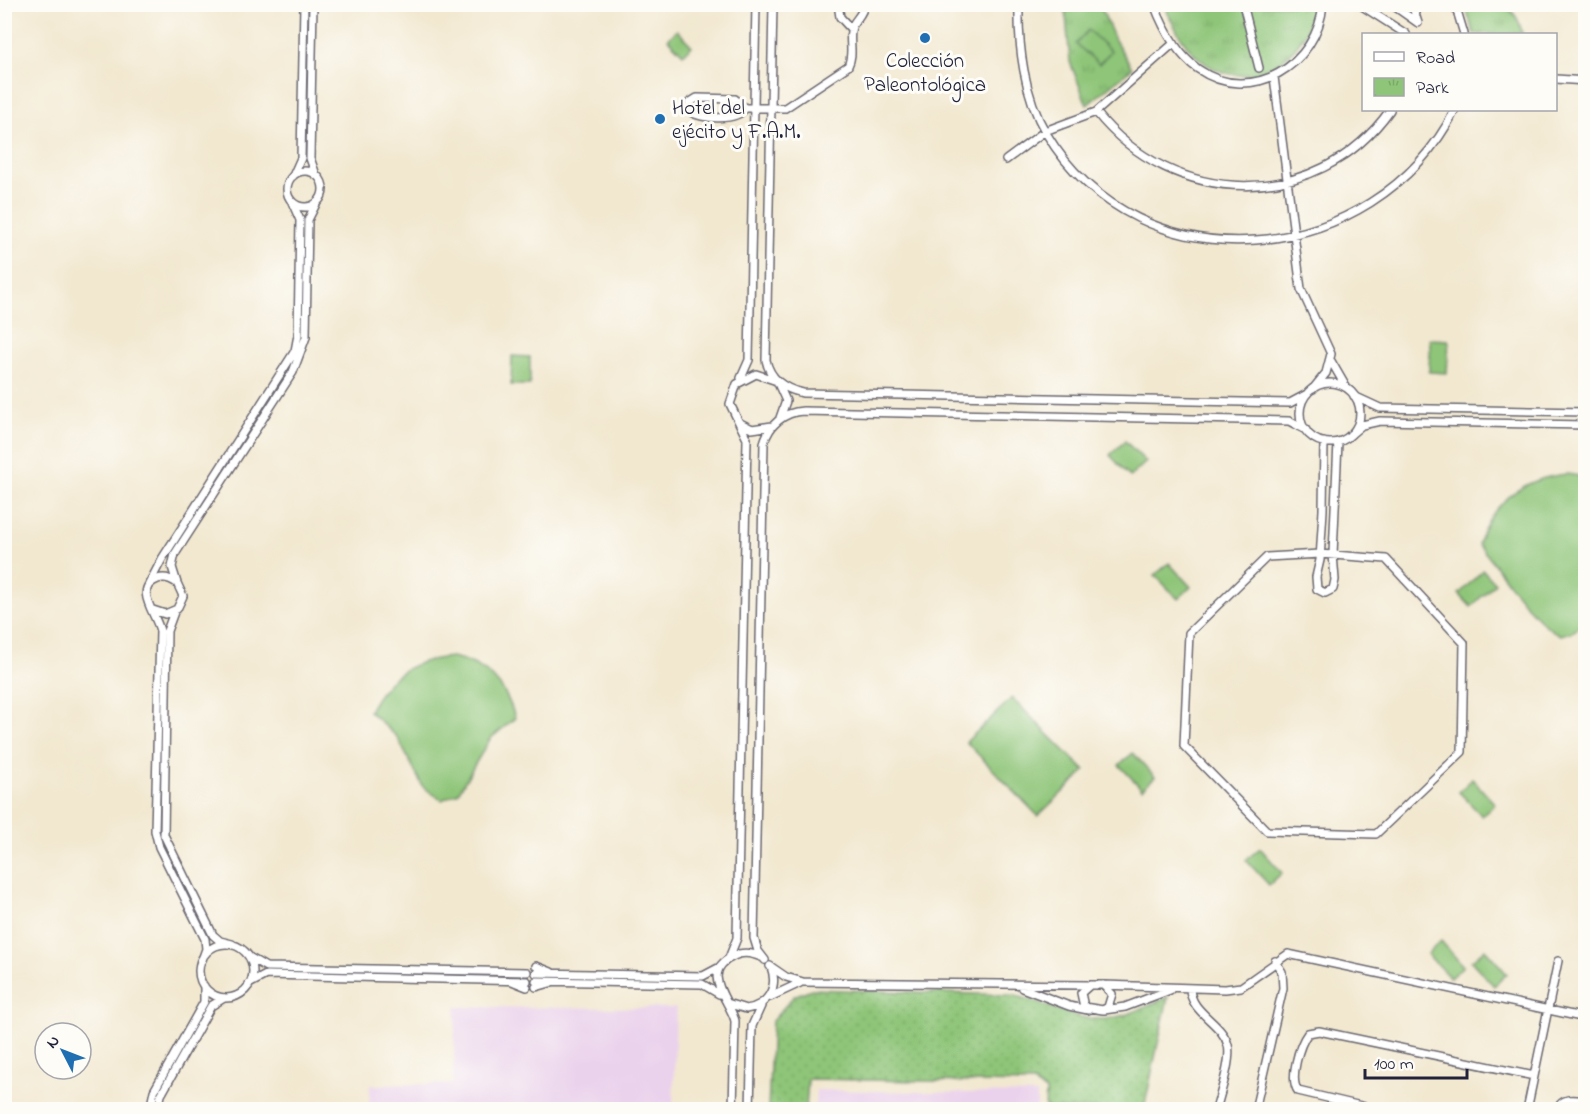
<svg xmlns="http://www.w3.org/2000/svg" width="1590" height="1114" font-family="'Indie Flower',sans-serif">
<defs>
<pattern id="grass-dots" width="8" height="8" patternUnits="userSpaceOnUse" patternTransform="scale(1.5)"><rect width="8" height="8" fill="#8ec578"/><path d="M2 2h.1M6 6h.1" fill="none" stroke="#7aa969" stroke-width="1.8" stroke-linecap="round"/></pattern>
<pattern id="park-tufts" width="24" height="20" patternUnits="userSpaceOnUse" patternTransform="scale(1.5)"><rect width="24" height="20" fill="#8ec578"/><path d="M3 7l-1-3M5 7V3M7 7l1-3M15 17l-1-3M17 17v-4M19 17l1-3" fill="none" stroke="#7aa969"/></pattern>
</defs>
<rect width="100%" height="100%" fill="#fdfcf7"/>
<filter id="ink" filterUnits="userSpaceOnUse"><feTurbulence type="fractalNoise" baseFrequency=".0167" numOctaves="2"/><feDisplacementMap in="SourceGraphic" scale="12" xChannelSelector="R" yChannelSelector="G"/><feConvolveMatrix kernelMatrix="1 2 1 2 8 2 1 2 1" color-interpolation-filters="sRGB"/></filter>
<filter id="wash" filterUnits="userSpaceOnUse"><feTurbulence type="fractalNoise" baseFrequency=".008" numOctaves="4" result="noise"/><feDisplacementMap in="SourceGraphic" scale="24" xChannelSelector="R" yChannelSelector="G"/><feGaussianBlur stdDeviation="1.35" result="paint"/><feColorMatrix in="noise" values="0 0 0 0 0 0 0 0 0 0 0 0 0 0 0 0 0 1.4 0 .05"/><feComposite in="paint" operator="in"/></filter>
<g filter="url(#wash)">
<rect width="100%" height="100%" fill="#f2e8d0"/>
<path fill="#ead1ec" d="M456 1007 676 1008 673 1109 369 1110 370 1085 453 1084Z
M816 1090 1037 1094V1109H815Z"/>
<path fill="url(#grass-dots)" stroke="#58745a" stroke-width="1.5" d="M811 989 1012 995C1042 1001 1071 1020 1102 1019 1125 1018 1147 1006 1168 997L1144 1109H1045L1046 1091 1033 1083 808 1079 806 1109H768L772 1021 794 996Z"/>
<path fill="url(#park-tufts)" stroke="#58745a" stroke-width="1.5" d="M1065 5H1100L1115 40 1132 68 1087 105 1070 62Z
M1164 5H1313C1310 55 1251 95 1206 64 1185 49 1174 27 1164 5Z
M1465 5C1493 4 1517 0 1522 34H1474Z"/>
<path fill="#8ec578" stroke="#58745a" stroke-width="1.5" d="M677 30 692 46 683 54 668 39Z
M1088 30 1111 51 1099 64 1076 44Z
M1430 339 1449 340 1447 373 1429 372Z
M512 356 530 357V385H511Z
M1125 441 1146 462 1130 477 1110 455Z
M1567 474 1585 477 1586 621 1574 631 1561 635C1533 624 1500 568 1478 544 1492 502 1523 478 1567 474Z
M1169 563 1191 587 1178 599 1155 575Z
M1483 570 1495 583 1471 607 1459 594Z
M452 657C486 664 506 684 515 718L490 739 458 793 442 800 423 787 397 737 369 711C388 675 411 660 452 657Z
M1012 698 1085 771 1038 816 966 742Z
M1133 753 1155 777 1142 789 1119 765Z
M1472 779 1495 804 1482 816 1459 792Z
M1260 848 1282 873 1269 885 1246 860Z
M1441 941 1463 966 1450 978 1427 954Z
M1485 949 1507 974 1494 986 1471 961Z"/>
</g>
<g filter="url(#ink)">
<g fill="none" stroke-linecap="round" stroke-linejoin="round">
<defs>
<path id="minor" d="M313 4 310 158 316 175
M773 4 766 360C770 379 784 389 803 393L1290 403 1307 394
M838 4 840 17 851 29
M1019 4C1018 46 1024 96 1046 133 1140 291 1375 268 1455 110
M1154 4C1163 28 1177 54 1198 69 1251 106 1318 65 1323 4
M1243 4 1259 68
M1359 4 1406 34
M1391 4 1418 23
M1412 4 1418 23
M1455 4 1464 34
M1274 77 1301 289 1331 354 1326 373 1313 389
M1556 79 1586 81
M745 108C738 121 700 120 690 111L689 103 697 98 735 99 745 108H785L848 66C854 54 849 43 851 31 852 20 863 17 864 4
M1096 112C1172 208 1317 213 1390 110
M1006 160 1045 131 1096 112 1174 43
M287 189a18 18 0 1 1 36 0a18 18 0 1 1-36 0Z
M293 176 301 158 304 4
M1331 361 1346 387
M741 378 749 360 756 4
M1300 413a30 30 0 1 1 60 0a30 30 0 1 1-60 0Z
M1354 396 1380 408 1586 412
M740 423 752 429 772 426
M1350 435 1362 425 1380 421 1586 425
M1324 442 1323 510 1320 560 1316 577 1317 589 1325 593 1333 589 1335 580 1333 554 1338 442
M1320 554 1386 559 1464 643 1462 752 1376 834 1267 831 1184 746 1189 633 1267 557Z
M177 583 172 567 175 554 293 372 306 337 308 220 316 204
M149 584 162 559 295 351 298 335 300 220 292 202
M153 610 165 614 177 609 183 596 177 583C171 579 165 576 158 579 132 588 157 615 160 631L155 831 159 847 205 939 206 949 202 960
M174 612 167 631 164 835 213 935 220 941 232 944
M199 971a27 27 0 1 1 54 0a27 27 0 1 1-54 0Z
M249 957 266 967 527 972
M729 958 737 938 747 439 730 404 737 384 756 374 777 381 786 401 780 418
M765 960 758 951 754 938 764 443C769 425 784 412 803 411L1289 421 1306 430
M536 966 551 972
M770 966 786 977 803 982 1088 985
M536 973 703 976 720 967
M512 981 527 987
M536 981 702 984 719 994
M249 984 266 975 527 981
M1103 985 1112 994 1108 1007 1103 1010 1084 1007 1081 993 1090 985H1103L1225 989 1241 987 1288 954 1586 1018
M536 987 550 983
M1022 988 1069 1006 1088 1010
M1190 988C1190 1013 1222 1022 1228 1045 1232 1060 1220 1094 1216 1110
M770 997 800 983
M727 1003 746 1009C767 1006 779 988 771 967
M1104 1010 1125 1007 1170 990
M150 1110 154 1091 204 1002V986
M158 1110 161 1095 211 1006 224 998
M733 1110 735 1021C730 1000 698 972 734 956 743 951 752 953 761 957
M750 1110 752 1026 761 1006
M1255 1110 1283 988 1282 972 1275 961
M1378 1110 1298 1091C1289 1079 1299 1045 1308 1033L1319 1031 1534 1076
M1527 1110 1558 961
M1556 1110C1563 1097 1572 1099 1586 1101"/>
</defs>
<use href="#minor" stroke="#6b676f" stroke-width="10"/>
<use href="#minor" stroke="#fff" stroke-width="7"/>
</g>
</g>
<g fill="#1f6fb2" stroke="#fdfcf7" stroke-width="2">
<circle cx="925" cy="38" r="6"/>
<circle cx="660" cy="119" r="6"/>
</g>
<g text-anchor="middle" stroke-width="6" stroke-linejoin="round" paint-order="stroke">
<g font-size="21" fill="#22223b" stroke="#fdfcf7">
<text x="925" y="67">Colección<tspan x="925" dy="24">Paleontológica</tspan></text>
<text x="672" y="114" text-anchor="start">Hotel del<tspan x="672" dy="24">ejécito y F.A.M.</tspan></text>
</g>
</g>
<rect width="1590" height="1114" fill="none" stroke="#fdfcf7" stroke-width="24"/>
<rect x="1362" y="33" width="195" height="78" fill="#fdfcf7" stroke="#a5a5ac" stroke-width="1.5"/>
<rect x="1374" y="52" width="30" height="9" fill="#ffffff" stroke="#a5a5ac" stroke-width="1.5"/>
<text x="1416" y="63" font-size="18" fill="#22223b">Road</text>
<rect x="1374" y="78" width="30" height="18" fill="url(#park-tufts)" stroke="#a5a5ac" stroke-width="1.5"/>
<text x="1416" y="93" font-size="18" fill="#22223b">Park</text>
<g transform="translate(63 1051) rotate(312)"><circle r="28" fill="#fdfcf7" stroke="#a5a5ac" stroke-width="1.5"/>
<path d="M0-4.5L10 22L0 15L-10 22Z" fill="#1f6fb2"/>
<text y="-9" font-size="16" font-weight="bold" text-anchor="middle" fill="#22223b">N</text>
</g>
<path d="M1365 1069v9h102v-9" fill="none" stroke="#22223b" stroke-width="3"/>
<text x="1374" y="1069" font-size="18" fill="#22223b" stroke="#fdfcf7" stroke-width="4.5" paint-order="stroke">100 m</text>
</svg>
